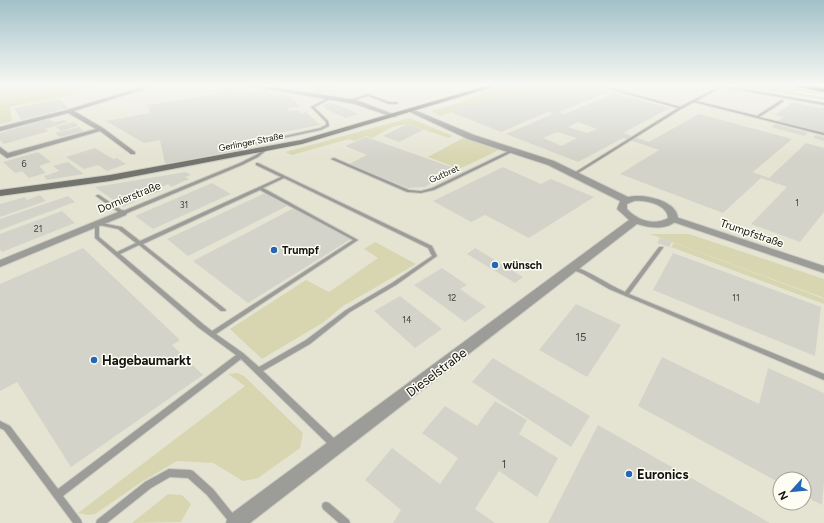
<svg xmlns="http://www.w3.org/2000/svg" width="824" height="523" font-family="Figtree,sans-serif">
<rect width="100%" height="100%" fill="#f0efe6"/>
<path fill="#e5e4d3" fill-rule="evenodd" d="M98 84H721L824 102V523H0V110ZM780 479H804V503H780Z"/>
<path fill="#d7d6b1" d="M18 84H98L70 96 10 107 12 121 0 124V87Z
M507 84H542L509 96 503 94 440 116 433 112V110L472 99 471 98Z
M723 84H769L824 93V95L798 91 790 92 824 97V100Z
M409 118 453 136 449 138 407 124 392 127 372 138 366 136 355 141 349 139 292 155 285 152Z
M465 137 503 148 459 169 428 157Z
M650 234H689L824 279V298Z
M375 242 416 264 343 306 324 322 262 359 230 329 306 280 329 292 378 258 364 249Z
M674 243 824 299V304L671 247Z
M237 373 244 376 303 433 300 448 258 478 243 481 213 463 177 461 143 481 95 514 88 515 78 513 245 386 228 374Z
M168 494 182 495 191 504 181 522 132 523Z"/>
<g fill="none" stroke-linecap="round" stroke-linejoin="round">
<path stroke="#d7d499" stroke-width="2" d="M0 108 87 84"/>
</g>
<path fill="#d3d3ca" fill-rule="evenodd" d="M307 84H333L338 86 317 92 303 85Z
M542 84H582L609 92 559 112 565 114 614 93 670 108 623 133 649 142 699 114 792 139 753 172 769 178 806 143 824 148V212L800 242 751 224 787 187 761 178 723 213 620 174 659 150 623 138 578 162 506 134 553 114 548 112 501 132 451 112 503 94 509 96ZM578 122 597 129 587 133 568 127ZM557 132 577 138 562 146 543 138Z
M234 88 236 91 242 90 245 93 267 90 273 97 287 94 300 106 287 109 289 111 298 110 301 113 306 112 320 125 244 140 249 148 165 164 160 140 144 143 106 121 150 113 148 105 224 93 222 90Z
M60 99 68 108 21 120 14 108Z
M793 102 820 108 824 107V132L778 121 783 117 775 115Z
M330 103 338 105 358 114 346 118 325 109 328 108 322 106Z
M49 119 54 122 64 120 68 122 45 129 49 131 4 144 0 140V133Z
M74 122 78 126 61 131 56 127Z
M407 124 423 130 399 142 383 136Z
M775 124 808 133 804 136 771 127Z
M79 127 84 131 60 137 55 133Z
M816 135 824 137V141L813 138Z
M366 137 454 168 425 187 408 188 349 164 367 155 345 146Z
M95 148 113 159 117 158 126 164 107 171 98 165 84 169 66 157Z
M38 152 51 162 39 166 46 173 29 178 22 171 15 173 3 162Z
M68 162 84 174 47 180 44 176 59 171 53 166Z
M503 167 541 184 551 179 594 197 529 238 485 215 471 222 433 201Z
M186 172 191 175 185 177 189 179 171 187 168 184 157 189 161 191 148 196 145 194 133 198 136 201 123 207 95 187Z
M212 183 231 194 153 229 135 216Z
M265 193 287 206 188 256 167 239Z
M40 195 46 201 0 217V204L25 197 27 200Z
M68 196 75 202 0 230V219Z
M294 208 351 239 248 303 193 261Z
M62 211 75 223 2 252 0 249V234Z
M660 238 672 242 669 247 657 243Z
M83 248 180 340 172 345 203 375 71 467 17 382 0 391V284Z
M475 248 523 277 515 283 467 254Z
M673 253 821 307 815 356 653 290Z
M442 268 467 285 460 289 486 307 465 322 414 285Z
M400 296 442 329 415 348 374 311Z
M576 304 621 325 587 377 539 350Z
M662 357 759 404 768 368 824 393V481L822 505 804 496V479H780V483L638 406Z
M493 358 590 416 571 447 472 382Z
M495 401 527 420 519 434 558 458 537 497 499 471 475 509 495 523H393L401 510 365 480 392 448 440 484 458 458 422 433 445 406 477 426Z
M598 425 770 523H548Z"/>
<g fill="none" stroke-linecap="round" stroke-linejoin="round">
<defs>
<path id="service" d="M267 84H270L264 88 262 87Z
M591 84H596L680 107 722 85 824 103V105L722 87 696 101 757 116 781 100H783V102L759 117 824 133V135L694 102 681 109 575 175 573 174 574 173 678 108Z
M368 94 389 102H397L398 103 397 104H389L368 96 348 102 347 101Z
M330 97 332 98 314 107 328 121 329 126 321 130 251 145 249 144 320 128 326 125V122L311 107Z
M265 148 268 149 258 157 242 165 125 214H121L96 196 97 195H99L123 211 240 163 256 155Z
M513 149 516 150 434 190 421 193 407 192 331 159 334 158 409 190 421 191 432 188Z
M256 163H258L432 246 437 256 396 285 350 312 310 344 263 371 338 442 339 445 338 448 335 449 332 448 241 359 63 496 81 520 82 523H73L4 430 0 428V421L10 426 58 489 236 355 199 328 95 238V223L97 222 122 227 140 241 281 177 256 165ZM284 178 428 248 432 256 392 283 346 310 306 340 259 367 243 353 216 334 358 240 263 188ZM260 190 353 240 212 331 203 324 120 254 139 245 221 311H225L226 310 225 309 143 244ZM99 225 118 229 136 243 117 252 99 237Z
M659 247H663V248L629 294 824 374V380L609 289 583 274 571 269 570 268 573 266C591 272 607 284 625 292Z
M169 469 190 470 193 471 213 489 238 520 239 523H230L207 495 188 478 170 477 151 488 107 523H96L97 520 145 482Z
M326 502 329 503 349 520 350 523H339L323 509 322 506 323 503Z"/>
<path id="minor" d="M152 84H160L74 111 103 128 135 152V154H131L100 131 7 158 0 153V147L8 153 96 129 68 113 0 131V127L67 110Z
M240 84H253L356 100 398 116 393 117 355 104Z
M123 210 127 213 126 215 0 267V260Z
M673 216 824 266V273L670 221 669 219Z"/>
<path id="tertiary" d="M410 110H414L474 135 554 161 628 197C642 193 678 200 678 219 668 231 650 228 637 224L250 523H226L228 516 629 220 617 209 620 201 548 165 468 139 410 112ZM634 201C645 200 667 204 668 218 654 226 637 220 627 209V204Z"/>
<path id="secondary" d="M493 84H503L302 144 110 181 0 196V190L110 175 301 140Z"/>
<path id="motorway" d="M781 84H798L824 88V92Z"/>
</defs>
<use href="#service" stroke="#cdccc4" stroke-width="2"/>
<use href="#minor" stroke="#cdccc4" stroke-width="2"/>
<use href="#tertiary" stroke="#cdccc4" stroke-width="2"/>
<use href="#secondary" stroke="#cdccc4" stroke-width="2"/>
<use href="#motorway" stroke="#cdccc4" stroke-width="2"/>
<use href="#service" fill="#9c9c98" fill-rule="evenodd"/>
<use href="#minor" fill="#9c9c98" fill-rule="evenodd"/>
<use href="#tertiary" fill="#9c9c98" fill-rule="evenodd"/>
<use href="#secondary" fill="#74746e" fill-rule="evenodd"/>
<use href="#motorway" fill="#414139" fill-rule="evenodd"/>
</g>
<linearGradient id="sky" x2="0" y2="1"><stop stop-color="#a1c1c8"/><stop offset="0.54" stop-color="#f8f8f4"/><stop offset="1" stop-color="#f8f8f4" stop-opacity="0"/></linearGradient>
<rect width="824" height="157" fill="url(#sky)"/>
<g fill="#2466b7" stroke="#fdfdf3" stroke-width="1.5">
<circle cx="274" cy="250" r="4"/>
<circle cx="495" cy="265" r="4"/>
<circle cx="94" cy="360" r="4"/>
<circle cx="629" cy="474" r="4"/>
</g>
<g text-anchor="middle" stroke-width="3" stroke-linejoin="round" paint-order="stroke">
<g font-size="9" fill="#141411" stroke="#fdfdf3">
<text transform="translate(251 142) rotate(-11)" y="3">Gerlinger Straße</text>
<text transform="translate(444 174) rotate(-24)" y="3">Gutbret</text>
</g>
<g font-size="9" fill="#44443f">
<text x="24" y="167">6</text>
<text x="797" y="206">1</text>
<text x="184" y="208">31</text>
<text x="38" y="232">21</text>
<text x="452" y="301">12</text>
<text x="736" y="301">11</text>
<text x="407" y="323">14</text>
</g>
<g font-size="11" fill="#141411" stroke="#fdfdf3">
<text transform="translate(129 197) rotate(-22)" y="4">Dornierstraße</text>
<text transform="translate(752 233) rotate(19)" y="4">Trumpfstraße</text>
</g>
<g font-size="11" font-weight="bold" fill="#141411" stroke="#fdfdf3" text-anchor="start">
<text x="282" y="254">Trumpf</text>
<text x="503" y="269">wünsch</text>
</g>
<g font-size="11" fill="#44443f">
<text x="581" y="341">15</text>
<text x="504" y="468">1</text>
</g>
<g font-size="13" font-weight="bold" fill="#141411" stroke="#fdfdf3" text-anchor="start">
<text x="102" y="365">Hagebaumarkt</text>
<text x="637" y="479">Euronics</text>
</g>
<g font-size="13" fill="#141411" stroke="#fdfdf3">
<text transform="translate(436 372) rotate(-37)" y="5">Dieselstraße</text>
</g>
</g>
<g transform="translate(792 491) rotate(243)"><circle r="19" fill="#fdfdf3" stroke="#a0a099"/>
<path d="M0-3L7 15L0 10L-7 15Z" fill="#2466b7"/>
<text y="-6" font-size="11" font-weight="bold" text-anchor="middle" fill="#141411">N</text>
</g>
</svg>
